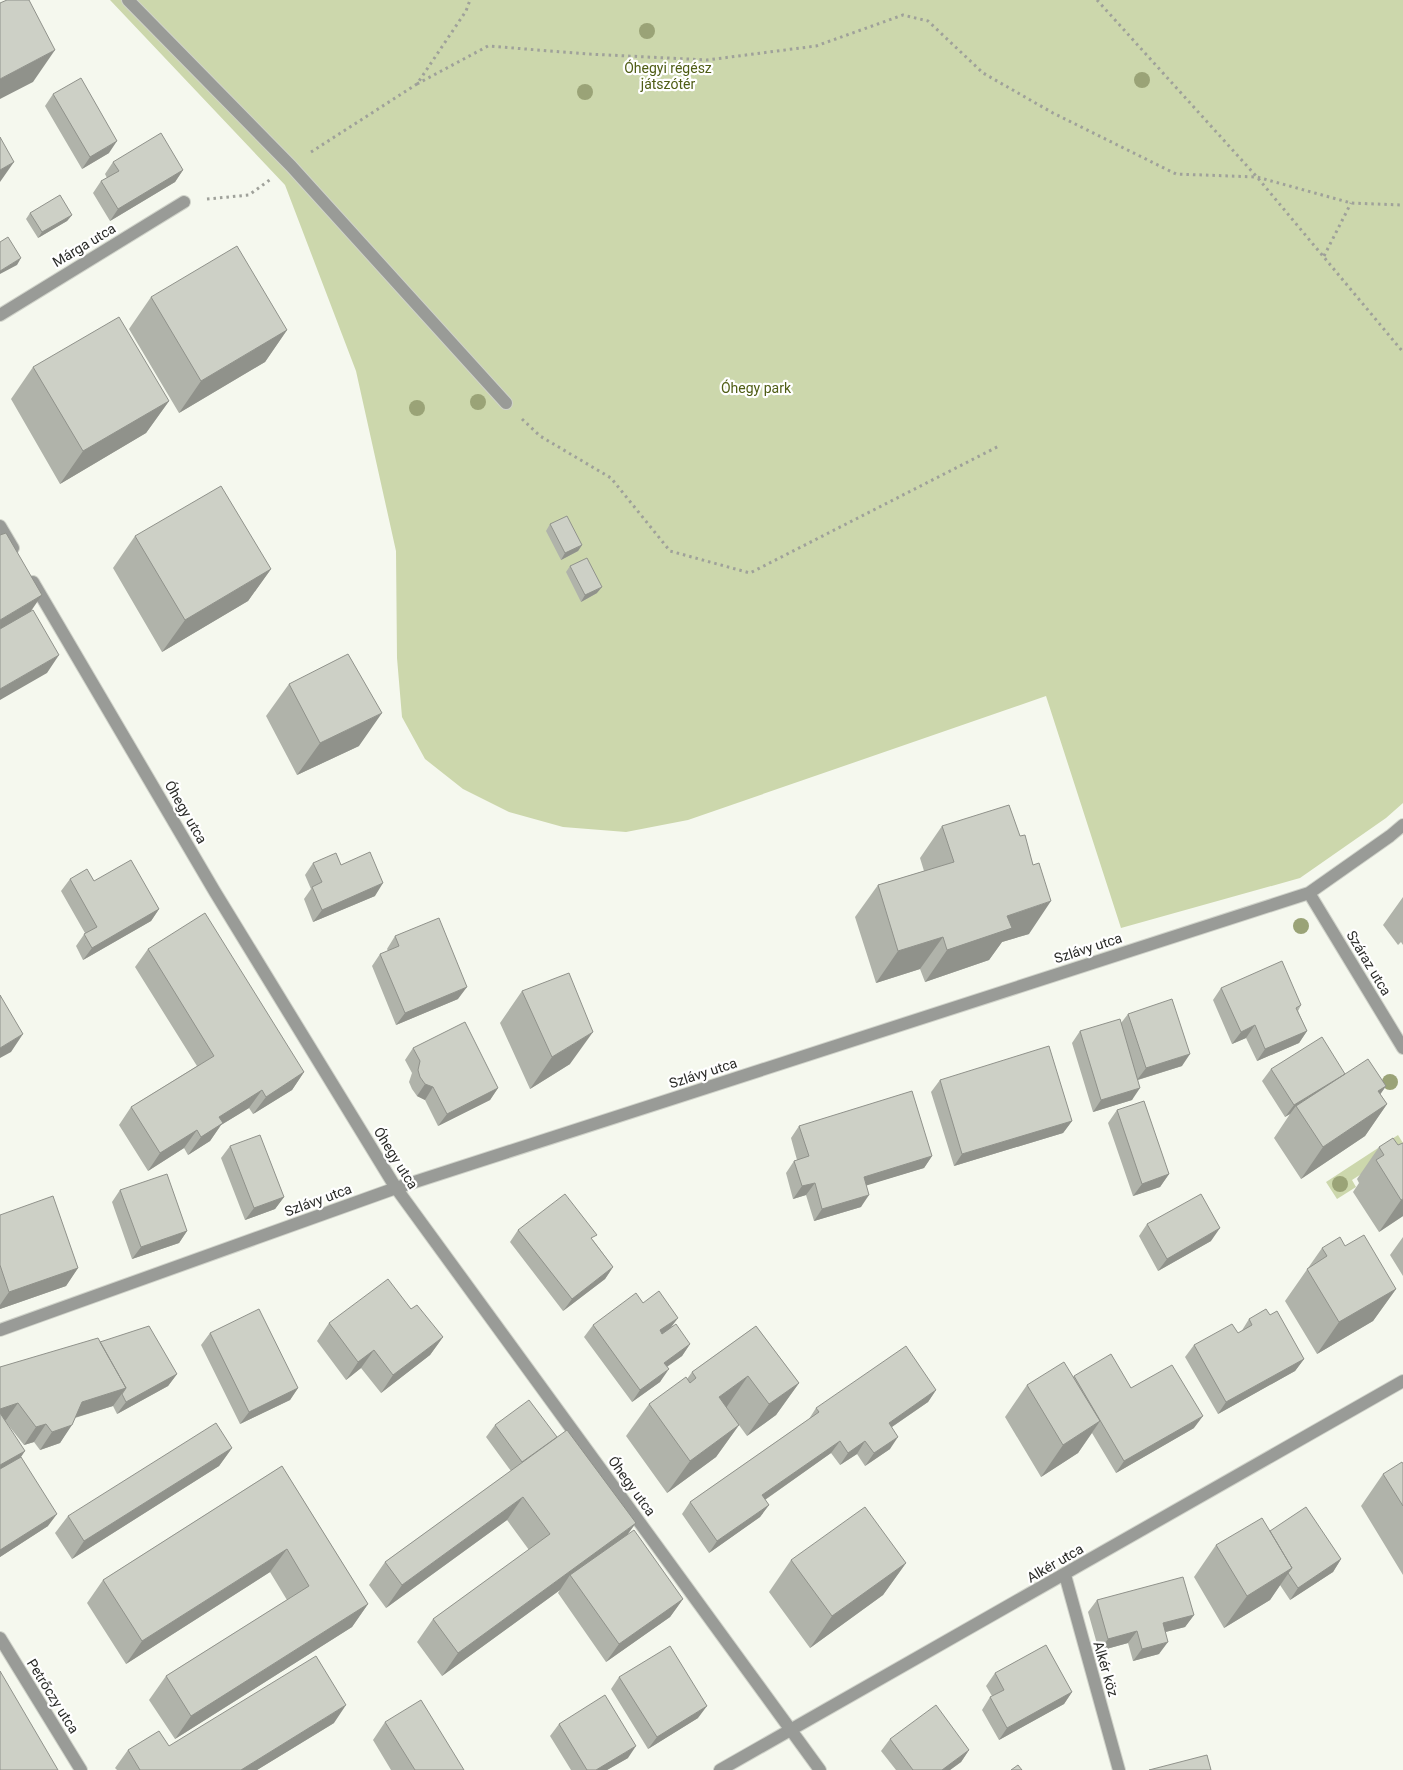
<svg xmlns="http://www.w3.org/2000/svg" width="1403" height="1770" font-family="Roboto,sans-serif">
<rect width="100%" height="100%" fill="#f5f8ee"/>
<path fill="#ccd7ac" d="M110 0H1403V803L1386 818 1300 878 1121 928 1046 696 688 820 626 832 563 827 509 812 463 789 425 759 402 717 397 658 396 551 356 371 285 185Z
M1398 1135 1403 1143 1389 1156 1352 1180 1356 1187 1337 1199 1326 1182Z"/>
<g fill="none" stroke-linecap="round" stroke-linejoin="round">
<defs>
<path id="service" d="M128 0 291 166 506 403"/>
<path id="minor" d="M0 315 184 202
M1309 893 1403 1048
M0 1330 396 1188 1309 893 1390 836 1403 825
M1065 1575 1119 1770
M0 1638 81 1770
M720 1770 1403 1381"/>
<path id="tertiary" d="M0 526 13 548
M33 582 215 892 396 1188 820 1770"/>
</defs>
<use href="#service" stroke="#d0d3ca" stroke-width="14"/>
<use href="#minor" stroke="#d0d3ca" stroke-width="14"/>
<use href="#tertiary" stroke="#d0d3ca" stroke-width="14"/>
<path stroke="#9fa19a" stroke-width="3" stroke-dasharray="2.5 4" stroke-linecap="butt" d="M1097 0 1257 177 1403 352
M417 84 488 46 588 54 707 60 816 46 903 15 928 21 983 73 1053 113 1176 174 1257 177 1351 203 1403 205
M311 152 417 84 466 11 470 0
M207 199 249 195 271 179
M1324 256 1351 203
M522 419 540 436 611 478 670 551 750 573 999 446"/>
<use href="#service" stroke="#999b97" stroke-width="12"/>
<use href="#minor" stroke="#999b97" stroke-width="12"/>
<use href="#tertiary" stroke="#999b97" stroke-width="12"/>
</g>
<g fill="#9aa377">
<circle cx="647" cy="31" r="8"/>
<circle cx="1142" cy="80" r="8"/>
<circle cx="585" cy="92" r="8"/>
<circle cx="478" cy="402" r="8"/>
<circle cx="417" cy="408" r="8"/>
<circle cx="1301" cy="926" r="8"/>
<circle cx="1390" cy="1082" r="8"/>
<circle cx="1340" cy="1184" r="8"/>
</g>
<path fill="#b0b3aa" d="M53 94 109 153 82 169 45 106Z
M113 162 183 170 175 182 110 221 93 193 101 181 107 178 105 174Z
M30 213 72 215 67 221 38 238 26 219Z
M151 297 287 330 265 362 179 413 129 329Z
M33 367 169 401 146 433 60 484 11 399Z
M550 524 582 545 578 551 561 560 546 531Z
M135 536 271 569 248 601 162 652 113 568Z
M570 566 597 593 581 602 566 572Z
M289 684 359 746 297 775 266 716Z
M942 826 1029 934 1002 942 989 960 925 982 920 969 876 983 855 917 878 885 924 871 920 858Z
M313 863 341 865 375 896 313 922 304 899 311 889 305 875Z
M70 879 94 881 159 909 151 921 83 960 76 946 85 933 61 891Z
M1403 897V945L1401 942 1398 945 1383 925Z
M395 936 458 999 396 1025 372 966 380 954 388 951 387 949Z
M148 949 304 1072 292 1090 253 1114 249 1108 221 1125 210 1141 188 1155 184 1148 148 1171 119 1125 131 1107 197 1066 135 967Z
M1221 988 1301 1005 1298 1011 1307 1031 1299 1043 1257 1061 1246 1038 1232 1044 1213 1000Z
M522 991 570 1064 530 1089 500 1023Z
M1128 1014 1182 1066 1138 1080 1132 1100 1093 1112 1072 1043 1080 1031 1121 1023Z
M413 1048 498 1088 490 1100 438 1126 425 1100 417 1096 412 1089 409 1082 412 1073 405 1060Z
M1271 1069 1344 1074 1386 1086 1380 1094 1387 1104 1365 1136 1301 1179 1274 1138 1290 1114 1285 1117 1262 1081Z
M940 1080 1072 1121 1063 1133 954 1166 931 1092Z
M1117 1110 1169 1174 1160 1187 1133 1196 1108 1123Z
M799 1126 932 1156 924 1168 866 1185 861 1207 814 1221 806 1195 793 1199 786 1173 794 1161 797 1160 791 1138Z
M1398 1145 1403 1216 1379 1232 1353 1192 1359 1183 1357 1179 1379 1147Z
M230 1146 284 1197 275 1209 245 1220 221 1158Z
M120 1190 187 1231 179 1243 132 1259 112 1202Z
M0 1215 78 1268 66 1286 0 1309Z
M1147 1224 1211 1241 1158 1271 1139 1236Z
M518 1230 593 1240 613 1267 605 1279 563 1311 510 1242Z
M1403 1237V1276L1390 1255Z
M1345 1246 1396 1289 1373 1321 1317 1354 1285 1301 1322 1248Z
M643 1303 690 1344 682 1356 667 1367 660 1382 632 1402 584 1337 593 1325Z
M1270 1315 1304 1359 1295 1371 1218 1414 1185 1357 1194 1345 1238 1333 1241 1332 1249 1319Z
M329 1323 443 1337 430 1355 381 1393 361 1368 346 1380 317 1341Z
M756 1326 799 1383 776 1415 747 1436 739 1425 716 1457 667 1493 626 1436 649 1404 687 1379 692 1372Z
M210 1333 298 1388 290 1400 240 1424 201 1345Z
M100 1342 177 1374 168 1386 117 1414 113 1406 75 1418 60 1443 40 1450 34 1442 24 1445 5 1421 21 1457 48 1526 0 1557V1367Z
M1074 1376 1131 1388 1194 1428 1116 1473 1092 1433 1078 1453 1041 1477 1005 1417 1027 1385 1073 1377Z
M936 1390 928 1402 892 1427 890 1449 865 1466 857 1454 840 1465 831 1453 765 1500 769 1505 760 1517 709 1553 682 1514 690 1502 809 1419 816 1408Z
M495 1425 627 1535 683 1599 670 1617 606 1662 558 1593 560 1590 442 1676 417 1642 433 1619 529 1550 507 1520 386 1608 369 1585 385 1562 511 1471 486 1437Z
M232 1448 219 1466 72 1559 55 1533 68 1516Z
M1403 1464V1575L1361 1506 1383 1474Z
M282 1466 368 1604 352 1627 175 1739 149 1700 166 1676 287 1600 270 1572 126 1664 87 1603 103 1580Z
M1270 1531 1341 1559 1333 1572 1290 1600 1280 1585 1270 1600 1224 1628 1194 1577 1216 1545Z
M791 1560 906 1563 883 1595 810 1648 769 1592Z
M1097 1600 1194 1615 1185 1627 1165 1632 1159 1654 1133 1661 1128 1643 1099 1651 1088 1612Z
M995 1673 1072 1692 1064 1704 999 1740 982 1710 990 1697 992 1696 986 1686Z
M619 1677 698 1718 648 1749 611 1689Z
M385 1722 464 1770H391L373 1740Z
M334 1723 257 1770H117L115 1768 128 1750 169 1746Z
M559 1724 628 1758 607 1770H571L550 1736Z
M890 1739 969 1750 961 1762 950 1770H896L881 1751Z"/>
<path fill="#90928b" d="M55 50 33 82 0 99V79Z
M117 141 109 153 82 169 90 157Z
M14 162 0 182V170Z
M183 170 175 182 110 221 118 209Z
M72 215 67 221 38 238 42 232Z
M21 258 17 265 0 274V271Z
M287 330 265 362 179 413 201 381Z
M169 401 146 433 60 484 83 451Z
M582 545 578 551 561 560 565 553Z
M271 569 248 601 162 652 185 620Z
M602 587 597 593 581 602 585 595Z
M42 595 20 627 0 639V620Z
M59 655 47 673 0 700V689Z
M382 713 359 746 297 775 320 743Z
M383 883 375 896 313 922 322 910Z
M1051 901 1029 934 1002 942 989 960 925 982 947 950 1007 916Z
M159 909 151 921 83 960 92 948Z
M943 937 920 969 876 983 898 951Z
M467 987 458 999 396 1025 405 1013Z
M1255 1025 1246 1038 1232 1044 1241 1032Z
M1307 1031 1299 1043 1257 1061 1265 1049Z
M593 1032 570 1064 530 1089 552 1057Z
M23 1034 11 1052 0 1058V1048Z
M1190 1054 1182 1066 1137 1080 1146 1068Z
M304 1072 292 1090 253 1114 266 1097Z
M1345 1074 1296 1106 1290 1114 1285 1117 1294 1105Z
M425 1084 433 1087 425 1100 417 1096Z
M1386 1086 1364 1118 1378 1091Z
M498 1088 490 1100 438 1126 447 1114Z
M1140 1088 1132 1100 1093 1112 1101 1100Z
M262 1090 249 1108 221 1125 210 1141 188 1155 201 1137 219 1117Z
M1387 1104 1365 1136 1301 1179 1323 1147Z
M1072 1121 1063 1133 954 1166 962 1154Z
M197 1130 184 1148 148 1171 160 1153Z
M932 1156 924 1168 855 1189 864 1177Z
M1169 1174 1160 1187 1133 1196 1142 1184Z
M815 1183 806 1195 793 1199 802 1186Z
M869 1195 861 1207 814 1221 822 1209Z
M284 1197 275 1209 245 1220 254 1208Z
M1403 1199V1216L1379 1232 1401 1200Z
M1220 1228 1211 1241 1158 1271 1167 1259Z
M187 1231 179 1243 132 1259 141 1247Z
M613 1267 605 1279 563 1311 572 1299Z
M78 1268 66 1286 0 1309V1305L9 1292Z
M1396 1289 1373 1321 1317 1354 1339 1322Z
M678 1318 669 1330 652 1342 660 1330Z
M443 1337 430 1355 381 1393 393 1375Z
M690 1344 682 1356 655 1375 664 1363Z
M374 1350 361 1368 346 1380 358 1362Z
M1304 1359 1295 1371 1218 1414 1226 1402Z
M669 1369 660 1382 632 1402 640 1390Z
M177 1374 168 1386 117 1414 126 1402Z
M748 1376 726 1408 719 1397Z
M799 1383 776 1415 747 1436 769 1404Z
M126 1388 113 1406 70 1419 82 1402Z
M298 1388 290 1400 240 1424 249 1412Z
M936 1390 928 1402 880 1435 889 1423Z
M18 1403 6 1420 0 1422V1409Z
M1203 1416 1194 1428 1116 1473 1124 1461Z
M1100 1421 1078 1453 1041 1477 1063 1445Z
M46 1424 34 1442 24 1445 36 1427Z
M72 1425 60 1443 40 1450 52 1432Z
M739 1425 716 1457 667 1493 690 1461Z
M898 1437 890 1449 865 1466 874 1453Z
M840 1441 831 1453 753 1508 762 1495Z
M865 1441 857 1454 840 1465 848 1453Z
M232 1448 219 1466 72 1559 84 1541Z
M25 1451 13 1469 0 1476V1465Z
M523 1497 507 1520 386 1608 402 1585Z
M769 1505 760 1517 709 1553 717 1541Z
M57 1514 48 1526 0 1557V1550Z
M636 1523 619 1546 570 1575 560 1590 442 1676 458 1653Z
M287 1549 270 1572 126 1664 142 1641Z
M1341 1559 1333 1572 1290 1600 1298 1588Z
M906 1563 883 1595 810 1648 832 1616Z
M1292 1568 1270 1600 1224 1628 1247 1596Z
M683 1599 670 1617 606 1662 619 1644Z
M368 1604 352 1627 175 1739 191 1716Z
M1194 1615 1185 1627 1154 1635 1163 1623Z
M1137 1631 1128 1643 1099 1651 1108 1639Z
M1168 1642 1159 1654 1133 1661 1142 1649Z
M1072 1692 1064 1704 999 1740 1007 1728Z
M346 1705 334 1723 257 1770H241Z
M707 1706 698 1718 648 1749 657 1737Z
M636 1746 628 1758 607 1770H596Z
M969 1750 961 1762 950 1770H942Z"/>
<path fill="#cdd0c6" stroke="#90928b" d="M7 0H29L55 50 0 79V3Z
M81 78 117 141 90 157 53 94Z
M161 133 183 170 118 209 101 181 119 171 113 162Z
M0 137 14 162 0 170Z
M60 195 72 215 42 232 30 213Z
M8 237 21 258 0 271V242Z
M237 246 287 330 201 381 151 297Z
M119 317 169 401 83 451 33 367Z
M221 486 271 569 185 620 135 536Z
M567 516 582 545 565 553 550 524Z
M6 533 42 595 0 620V535Z
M587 558 602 587 585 595 570 566Z
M33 610 59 655 0 689V629Z
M348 654 382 713 320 743 289 684Z
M1009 805 1020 836 1025 835 1033 865 1039 863 1051 901 1007 916 1012 928 947 950 943 937 898 951 878 885 954 862 942 826Z
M370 852 383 883 322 910 312 887 322 882 313 863 336 853 341 865Z
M131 860 159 909 92 948 84 934 97 927 70 879 87 869 94 881Z
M205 913 304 1072 266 1097 262 1090 219 1117 223 1123 201 1137 197 1130 160 1153 131 1107 214 1056 148 949Z
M439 918 467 987 405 1013 380 954 399 946 395 936Z
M1282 961 1301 1005 1296 1008 1307 1031 1265 1049 1255 1025 1241 1032 1221 988Z
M569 973 593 1032 552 1057 522 991Z
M0 995 23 1034 0 1048Z
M1172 999 1190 1054 1146 1068 1128 1014Z
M1120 1019 1140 1088 1101 1100 1080 1031Z
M465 1022 498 1088 447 1114 433 1087 425 1084 420 1077 418 1070 420 1061 413 1048Z
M1322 1037 1345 1074 1294 1105 1271 1069Z
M1049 1046 1072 1121 962 1154 940 1080Z
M1368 1059 1386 1086 1378 1091 1387 1104 1323 1147 1296 1106Z
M912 1091 932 1156 864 1177 869 1195 822 1209 815 1183 802 1186 794 1161 809 1156 799 1126Z
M1144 1101 1169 1174 1142 1184 1117 1110Z
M260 1135 284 1197 254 1208 230 1146Z
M1393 1138 1398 1145 1403 1143V1199L1401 1200 1376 1160 1384 1155 1379 1147Z
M167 1174 187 1231 141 1247 120 1190Z
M565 1194 597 1235 591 1238 613 1267 572 1299 518 1230Z
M1201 1194 1220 1228 1167 1259 1147 1224Z
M53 1196 78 1268 9 1292 0 1265V1215Z
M1364 1235 1396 1289 1339 1322 1307 1269 1327 1256 1322 1248 1340 1237 1345 1246Z
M388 1279 411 1309 417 1305 443 1337 393 1375 374 1350 358 1362 329 1323Z
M659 1291 678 1318 660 1330 662 1334 676 1324 690 1344 664 1363 669 1369 640 1390 593 1325 636 1293 643 1303Z
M259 1309 298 1388 249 1412 210 1333Z
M1266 1309 1270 1315 1277 1311 1304 1359 1226 1402 1194 1345 1232 1324 1238 1333 1252 1325 1249 1319Z
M149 1326 177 1374 126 1402 122 1394 126 1388 100 1342Z
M756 1326 799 1383 769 1404 748 1376 719 1397 739 1425 690 1461 649 1404 686 1377 690 1383 696 1378 692 1372Z
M98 1338 126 1388 82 1402 72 1425 52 1432 46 1424 36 1427 18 1403 0 1409V1367Z
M906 1346 936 1390 889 1423 898 1437 874 1453 865 1441 848 1453 840 1441 762 1495 769 1505 717 1541 690 1502 819 1412 816 1408Z
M1111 1354 1131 1388 1172 1365 1203 1416 1124 1461 1074 1376Z
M1064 1362 1100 1421 1063 1445 1027 1385Z
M529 1400 557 1437 522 1462 495 1425Z
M0 1413 25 1451 0 1465Z
M216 1423 232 1448 84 1541 68 1516Z
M567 1430 636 1523 458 1653 433 1619 550 1534 523 1497 402 1585 385 1562Z
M21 1457 57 1514 0 1550V1469Z
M1402 1462 1403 1464V1506L1383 1474Z
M282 1466 368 1604 191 1716 166 1676 309 1586 287 1549 142 1641 103 1580Z
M865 1507 906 1563 832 1616 791 1560Z
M1306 1507 1341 1559 1298 1588 1288 1573 1292 1568 1270 1531Z
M1262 1518 1292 1568 1247 1596 1216 1545Z
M634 1530 683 1599 619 1644 570 1575Z
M1183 1577 1194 1615 1163 1623 1168 1642 1142 1649 1137 1631 1108 1639 1097 1600Z
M1046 1645 1072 1692 1007 1728 990 1697 1004 1690 995 1673Z
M670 1646 707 1706 657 1737 619 1677Z
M316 1656 346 1705 241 1770H140L128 1750 159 1731 169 1746Z
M0 1671 58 1770H0Z
M605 1695 636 1746 596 1770H587L559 1724Z
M421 1700 464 1770H415L385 1722Z
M936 1705 969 1750 942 1770H913L890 1739Z
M1207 1755 1211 1770H1149Z
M1018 1765 1022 1770H1011Z"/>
<g text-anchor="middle" stroke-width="4.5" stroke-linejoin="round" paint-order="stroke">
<g font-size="14" fill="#4f5d15" stroke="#fff">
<text x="668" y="73">Óhegyi régész<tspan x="668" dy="16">játszótér</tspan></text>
<text x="756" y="393">Óhegy park</text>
</g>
<g font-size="14" fill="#2a2b28" stroke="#fff">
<text transform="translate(84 245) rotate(-31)" y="5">Márga utca</text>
<text transform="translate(186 812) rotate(60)" y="5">Óhegy utca</text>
<text transform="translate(1088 948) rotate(-18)" y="5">Szlávy utca</text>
<text transform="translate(1369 963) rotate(59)" y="5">Száraz utca</text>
<text transform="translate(703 1073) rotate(-18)" y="5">Szlávy utca</text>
<text transform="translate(396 1158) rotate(58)" y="5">Óhegy utca</text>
<text transform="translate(318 1200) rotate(-20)" y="5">Szlávy utca</text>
<text transform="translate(632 1486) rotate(54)" y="5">Óhegy utca</text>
<text transform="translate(1055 1563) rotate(-30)" y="5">Alkér utca</text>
<text transform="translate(1106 1669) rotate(74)" y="5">Alkér köz</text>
<text transform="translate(53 1696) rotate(58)" y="5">Petrőczy utca</text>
</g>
</g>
</svg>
